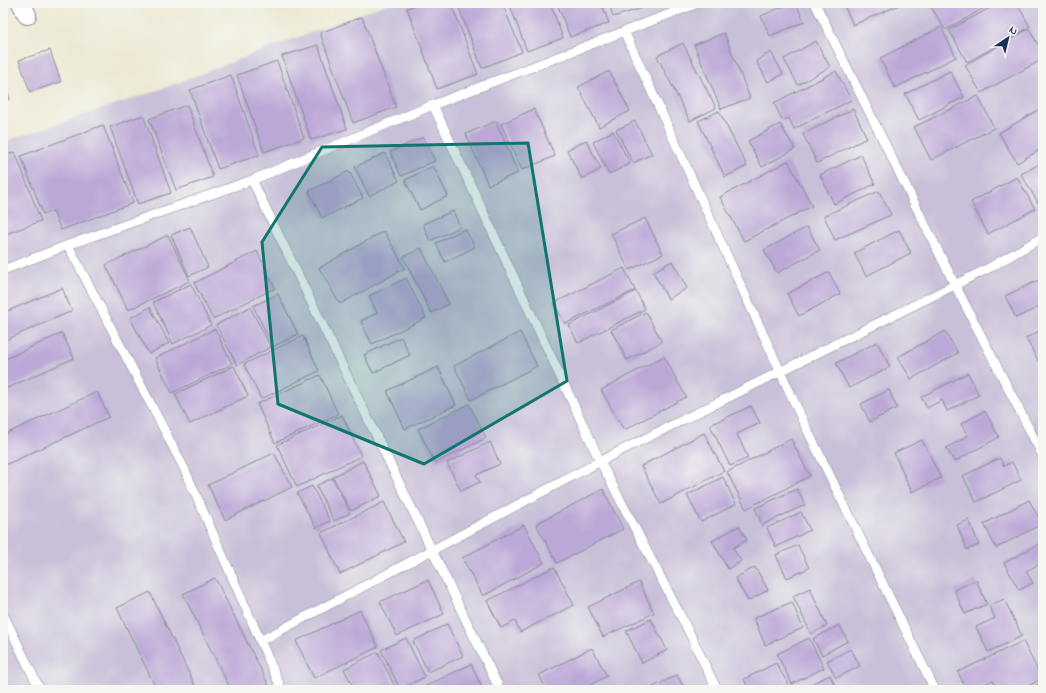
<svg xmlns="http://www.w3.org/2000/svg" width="1046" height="693" font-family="'Indie Flower',sans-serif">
<rect width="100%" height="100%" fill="#f6f6f2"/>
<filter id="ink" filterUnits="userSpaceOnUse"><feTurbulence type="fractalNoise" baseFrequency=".025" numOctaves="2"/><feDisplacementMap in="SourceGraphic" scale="8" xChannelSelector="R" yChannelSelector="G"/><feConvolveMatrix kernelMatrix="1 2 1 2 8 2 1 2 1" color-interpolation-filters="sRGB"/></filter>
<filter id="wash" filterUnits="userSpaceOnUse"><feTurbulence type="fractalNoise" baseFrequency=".012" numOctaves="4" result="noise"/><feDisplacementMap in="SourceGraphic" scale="16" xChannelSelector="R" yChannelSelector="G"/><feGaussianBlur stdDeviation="0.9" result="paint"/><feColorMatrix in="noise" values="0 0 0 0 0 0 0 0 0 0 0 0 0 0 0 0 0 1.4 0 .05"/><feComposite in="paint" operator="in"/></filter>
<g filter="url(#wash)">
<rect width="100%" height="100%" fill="#ede9d3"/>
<path fill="#c8bfd8" d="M389 3H1043V690H3V142L158 90Z"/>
<g id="blocks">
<path fill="#bca8d7" d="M422 3H451L478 74 437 89 407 8Z
M457 3H502L522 52 482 68Z
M509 3H550L563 38 527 51Z
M557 3H601L609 23 570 37Z
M609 3H651L652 5 613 17Z
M792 3H796L804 22 770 36 761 16Z
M843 3H904L853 25Z
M934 3H993L945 30 930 5Z
M999 3H1017L1030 27 967 62 949 30Z
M362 17 396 107 353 123 320 33Z
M941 27 956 57 895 88 880 58Z
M1029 29 1043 54V59L981 93 965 65Z
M724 33 750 98 721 109 694 45Z
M816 41 830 67 798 85 784 59Z
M683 43 716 108 690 121 657 56Z
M318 45 347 129 311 140 282 56Z
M50 50 61 82 30 92 19 60Z
M771 52 783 74 768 82 756 61Z
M277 61 304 138 264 152 237 75Z
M609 71 630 111 599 127 578 87Z
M836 71 851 100 794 129 789 118 783 121 774 103Z
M950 71 964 97 919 120 905 94Z
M231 75 259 155 218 169 190 90Z
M3 79 10 99 3 101Z
M978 96 994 128 931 160 914 127Z
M187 105 213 177 176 190 149 119Z
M1043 107V148L1017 163 999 133Z
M534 109 555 156 522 170 501 124Z
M853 109 867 138 817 163 803 134Z
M719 111 747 166 725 177 698 121Z
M143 115 171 193 138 204 110 127Z
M496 121 518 173 488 185 466 134Z
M635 121 652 154 633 163 616 130Z
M780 124 795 149 762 167 748 141Z
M103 125 133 203 61 230 53 211 43 214 21 156Z
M613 131 630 164 609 174 593 142Z
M423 137 435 161 401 176 390 152Z
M586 140 601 169 582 179 567 150Z
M15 152 41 221 3 235V156Z
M385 153 399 181 369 196 355 167Z
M861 155 875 184 834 204 820 175Z
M788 161 812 206 744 241 720 197Z
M1043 162V205L1040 206 1021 174Z
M433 166 448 196 420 210 405 180Z
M349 171 363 198 322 218 309 191Z
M1017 177 1035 209 988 234 971 202Z
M879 191 891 215 835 240 824 216Z
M453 211 460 227 430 241 423 224Z
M645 218 663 254 629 270 611 234Z
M190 227 208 267 189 276 171 235Z
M807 227 820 250 777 273 764 250Z
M465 229 475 247 445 262 436 243Z
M899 230 911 253 866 276 854 253Z
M384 231 405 268 340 304 319 268Z
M168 235 190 281 128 310 106 265Z
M421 248 449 304 431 313 403 257Z
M257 251 275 288 213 319 194 283Z
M672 261 687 288 668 299 653 272Z
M624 268 635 290 565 324 554 303Z
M829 272 840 294 799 316 787 294Z
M406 278 426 318 372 344 361 321 377 313 369 296Z
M1043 278V305L1016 318 1005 296Z
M191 284 211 325 173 344 153 302Z
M62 288 72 311 3 341V313Z
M636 291 645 309 578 343 569 325Z
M278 294 298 334 273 347 253 306Z
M150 307 169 343 149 354 130 318Z
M250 307 271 347 237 365 216 325Z
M646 312 662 342 627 360 611 330Z
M215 329 232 364 172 393 155 358Z
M1043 329V359L1038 361 1026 338Z
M945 331 958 353 911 379 898 357Z
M520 332 537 366 471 400 454 366Z
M62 333 74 358 3 390V360Z
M303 336 319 371 261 399 244 364Z
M401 337 410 355 373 373 364 355Z
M877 342 890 367 849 388 836 363Z
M664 356 686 397 624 430 601 390Z
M234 366 248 396 190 424 175 394Z
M438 367 456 405 405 429 387 391Z
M968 373 979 395 947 411 942 400 927 408 921 397Z
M320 375 338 414 275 443 257 404Z
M889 390 897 408 870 422 861 404Z
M97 392 109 417 3 466V435Z
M469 404 486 438 435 463 418 429Z
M751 406 760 423 737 434 748 458 730 466 710 425Z
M985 411 999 437 954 462 946 448 968 436 961 424Z
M342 415 361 456 297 487 277 445Z
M704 433 724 471 661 504 641 466Z
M791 439 810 476 746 509 727 472Z
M922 440 941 478 912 492 894 453Z
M490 442 500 464 476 475 480 482 461 491 447 463Z
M274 453 292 487 225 520 208 485Z
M1000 458 1004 466 1012 462 1021 480 976 502 963 476Z
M363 461 381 496 351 511 333 477Z
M723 477 736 504 701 522 687 495Z
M332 478 350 513 334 521 316 486Z
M312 486 330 521 316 528 297 493Z
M603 489 623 529 557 563 536 524Z
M797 489 805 505 762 525 755 508Z
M1029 500 1042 524 996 548 984 524Z
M384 502 404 542 340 574 321 533Z
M801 512 810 530 776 547 767 528Z
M969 520 979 545 967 550 957 525Z
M524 525 544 563 483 596 462 558Z
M739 526 747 540 733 548 741 561 728 569 712 541Z
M1043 542V562L1026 571 1033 583 1019 590 1004 563Z
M798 545 809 568 787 578 776 555Z
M554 567 574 605 520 632 515 621 501 628 487 601Z
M755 567 768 590 748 601 735 578Z
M215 578 271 690H231L183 594Z
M428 580 444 614 397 636 380 602Z
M976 580 987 604 965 614 954 590Z
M639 582 654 613 603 637 588 607Z
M810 588 827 626 811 634 793 596Z
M150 592 197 690H157L117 608Z
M1004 599 1022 636 988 652 976 627 995 618 989 606Z
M792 602 803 628 765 645 754 618Z
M360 610 378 647 314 678 296 641Z
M651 619 667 650 642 663 626 631Z
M447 624 463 656 428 672 413 641Z
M839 625 848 641 822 655 813 639Z
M406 638 425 677 400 689 381 650Z
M809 638 824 668 792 684 777 654Z
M1023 641 1042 679 1019 690H998L993 680 971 690H966L958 672Z
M592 648 607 676 581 690H547L539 675Z
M851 649 860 666 836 678 827 661Z
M378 652 396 689 355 690 344 669Z
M776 663 791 690H749L744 679Z
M471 664 483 690H418Z
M677 675 685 690H647Z
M830 675 837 690H803L802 688Z
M1042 683 1043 690H1027Z"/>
</g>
</g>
<g filter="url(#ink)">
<use href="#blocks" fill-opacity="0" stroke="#848c98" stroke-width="1"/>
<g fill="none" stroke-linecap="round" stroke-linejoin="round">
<defs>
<path id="lane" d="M815 3 955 285 1043 456
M1042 3 1043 5
M624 31 803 421 935 690
M433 105 600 461 690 634 717 690
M252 180 500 690
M68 245 252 180 433 105 698 3
M3 270 68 245 184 468 282 690
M3 614 40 690
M260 641 618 452 989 268 1043 237"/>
<path id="street" d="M21 3 27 15"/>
</defs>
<use href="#lane" stroke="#848c98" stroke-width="10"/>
<use href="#street" stroke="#848c98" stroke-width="20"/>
<use href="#lane" stroke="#fff" stroke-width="9"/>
<use href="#street" stroke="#fff" stroke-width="18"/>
</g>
</g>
<path fill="#0f766e" fill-opacity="0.2" stroke="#0f766e" stroke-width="3" stroke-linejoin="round" d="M528 143 567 381 424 464 278 404 262 242 322 147Z"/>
<rect width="1046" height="693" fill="none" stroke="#f6f6f2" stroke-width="16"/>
<g transform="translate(1008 38) rotate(35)" stroke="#f6f6f2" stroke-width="3" paint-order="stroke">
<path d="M0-3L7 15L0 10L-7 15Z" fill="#1b2f5e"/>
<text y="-6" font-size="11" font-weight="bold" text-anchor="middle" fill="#1b2f5e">N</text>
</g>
</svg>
